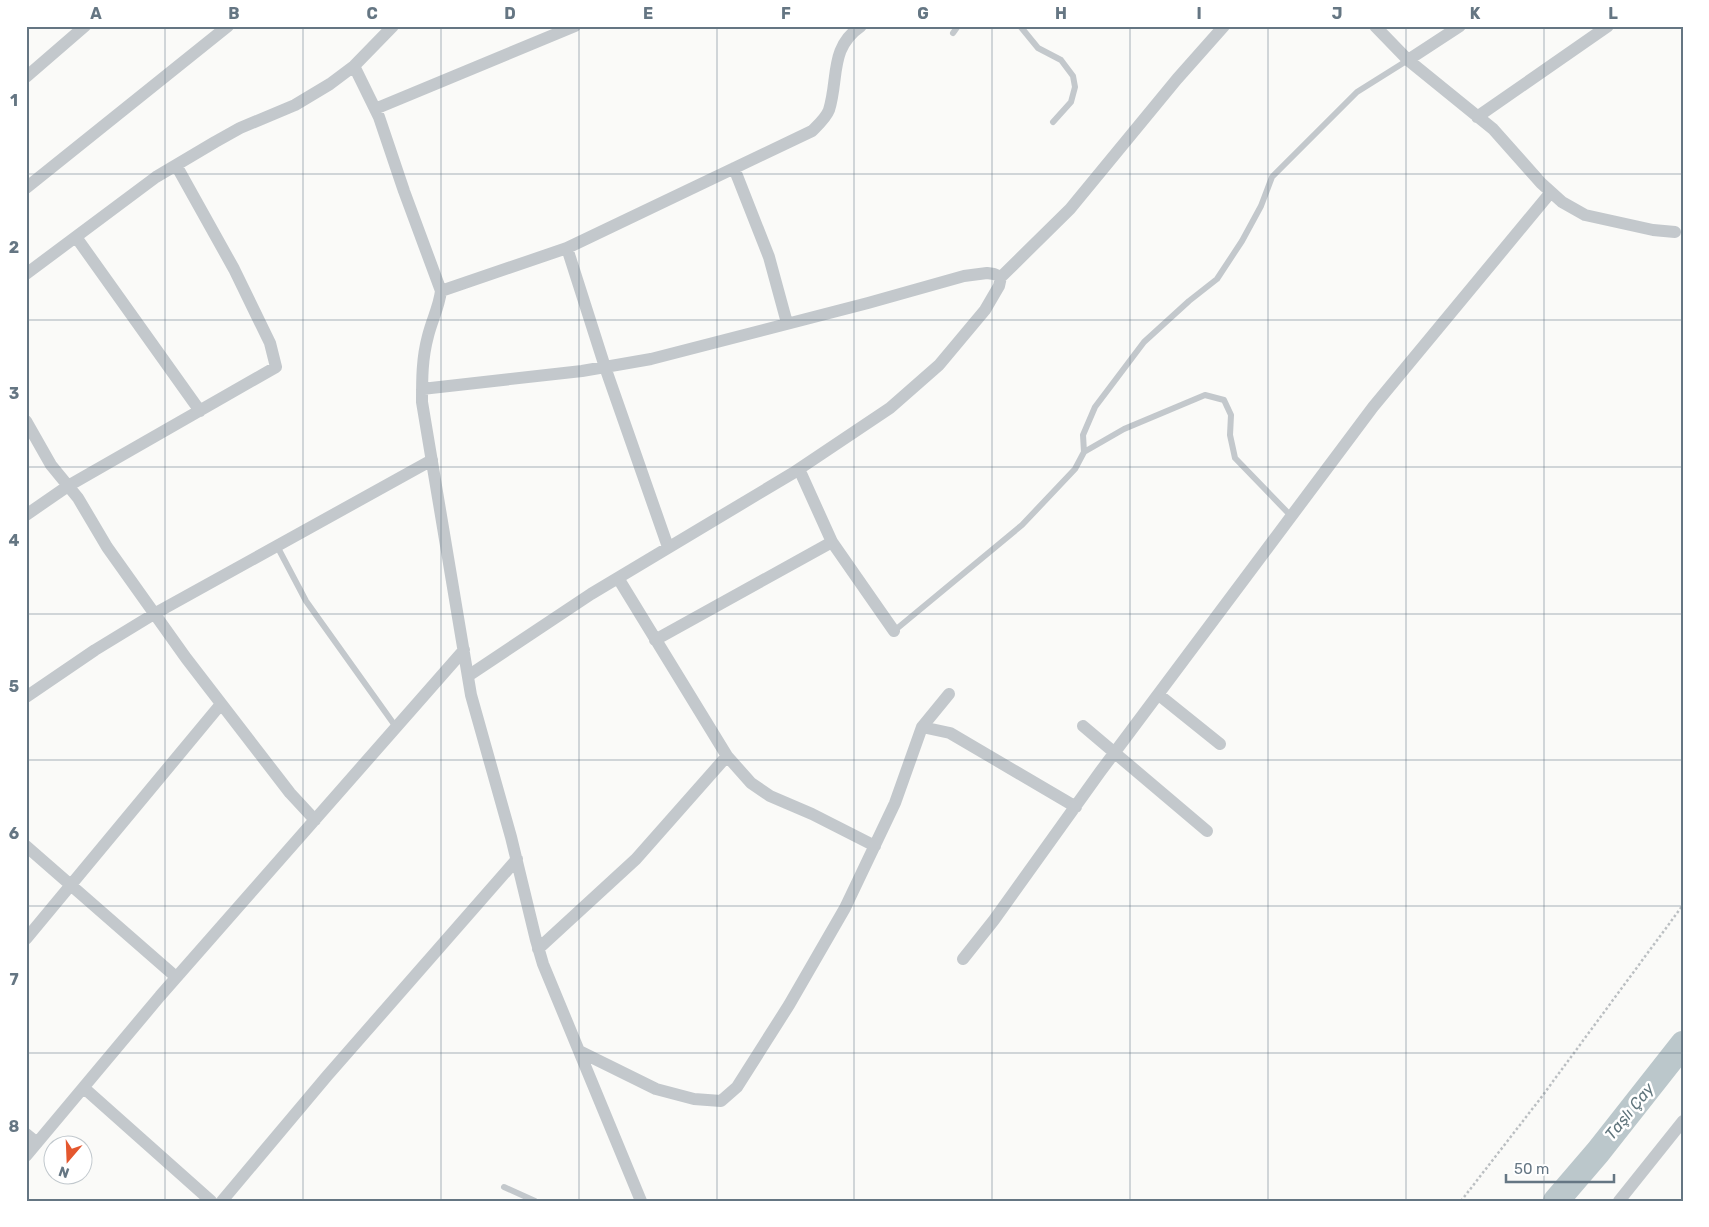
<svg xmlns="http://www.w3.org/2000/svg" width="1709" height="1227" font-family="Rubik,sans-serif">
<rect width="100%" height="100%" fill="#fafaf8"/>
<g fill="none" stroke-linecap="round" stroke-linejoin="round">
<path stroke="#bbc7cb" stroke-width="26" d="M1556 1201 1598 1152 1683 1044"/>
<path stroke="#bbbfc2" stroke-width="2.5" stroke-dasharray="2.5 2.5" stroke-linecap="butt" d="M1461 1201 1540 1099 1683 905"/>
<path stroke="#c3c8cc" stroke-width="6" d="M1020 26 1038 48 1061 60 1073 76 1075 87 1071 102 1053 122
M953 33 958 26
M1084 452 1124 429 1205 395 1224 400 1231 415 1230 435 1235 458 1292 517
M277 546 306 601 396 727
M894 631 1022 525 1075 469 1084 452 1083 435 1095 407 1144 342 1189 301 1217 279 1242 241 1261 206 1272 177 1357 92 1408 60
M504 1187 535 1201"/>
<path stroke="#c3c8cc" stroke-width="12" d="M1375 26 1408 60 1493 129 1541 183 1562 202 1585 215 1653 230 1675 232
M1408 60 1460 26
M354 66 379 117 404 191 441 291C439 307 432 320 428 336 422 358 422 379 422 402L471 695 511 837 536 940 543 964 641 1201
M26 77 85 26
M375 109 575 26
M1477 117 1608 26
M734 168 769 257 787 323
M26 188 228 26
M76 237 200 411
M567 248 605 367 668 547
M26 274 156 177 215 142 240 128 295 105 330 84 354 66 393 26
M441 291 567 248 812 131C818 125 826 118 829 110 839 78 829 48 861 26
M422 389 582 371 651 359 868 303 964 276 987 273 994 274 1001 277
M26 421 51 465 78 498 107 547 186 658 290 793 315 820
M799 469 832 542 894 631
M26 515 68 486 276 367 270 343 234 269 176 165
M618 578 727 756 751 783 770 796 812 814 875 846
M655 640 832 542
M468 676 591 594 793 473 890 408 939 365 985 310 999 286 1001 277 1070 209 1177 79 1224 26
M1159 695 1220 744
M26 697 95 650 154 614 432 460
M1083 726 1207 831
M922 727 950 733 1076 807
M26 846 176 977
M26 939 221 704
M538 949 636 859 727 756
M963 959 994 920 1100 772 1373 407 1551 192
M579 1051 656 1089 694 1099 721 1101 737 1087 789 1005 845 908 895 803 922 727 949 694
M84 1088 211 1201
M26 1134 37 1143
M26 1156 160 996 464 650
M222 1201 327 1076 517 859
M1619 1201 1683 1121"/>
</g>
<path fill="none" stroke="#657683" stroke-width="1" stroke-opacity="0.55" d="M165 26V1201M303 26V1201M441 26V1201M579 26V1201M717 26V1201M854 26V1201M992 26V1201M1130 26V1201M1268 26V1201M1406 26V1201M1544 26V1201M26 174H1683M26 320H1683M26 467H1683M26 614H1683M26 760H1683M26 906H1683M26 1053H1683"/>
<g text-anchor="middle" stroke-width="5" stroke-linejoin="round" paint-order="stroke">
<g font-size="16" font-style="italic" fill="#60757c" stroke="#fff">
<text transform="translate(1629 1111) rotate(-51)" y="6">Taşlı Çay</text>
</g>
</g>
<rect width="1709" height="1227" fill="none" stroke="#ffffff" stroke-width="55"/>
<g transform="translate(68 1160) rotate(199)"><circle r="24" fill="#ffffff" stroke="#c1c8cd"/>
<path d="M0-4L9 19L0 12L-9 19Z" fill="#e4572e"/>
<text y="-8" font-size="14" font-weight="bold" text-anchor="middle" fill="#657683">N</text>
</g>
<path d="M1506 1174v8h108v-8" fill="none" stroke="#657683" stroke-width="2.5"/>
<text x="1514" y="1174" font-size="15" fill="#657683" stroke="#ffffff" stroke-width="4" paint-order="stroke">50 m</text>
<rect x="28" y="28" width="1654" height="1172" fill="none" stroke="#657683" stroke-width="2"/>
<g font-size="16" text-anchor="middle" font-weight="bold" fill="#657683">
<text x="96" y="19">A</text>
<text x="234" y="19">B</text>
<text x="372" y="19">C</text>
<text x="510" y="19">D</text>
<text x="648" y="19">E</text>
<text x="786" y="19">F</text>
<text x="923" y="19">G</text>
<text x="1061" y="19">H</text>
<text x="1199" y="19">I</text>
<text x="1337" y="19">J</text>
<text x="1475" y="19">K</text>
<text x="1613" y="19">L</text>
<text x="14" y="106">1</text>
<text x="14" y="253">2</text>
<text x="14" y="399">3</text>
<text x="14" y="546">4</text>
<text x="14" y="692">5</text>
<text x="14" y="839">6</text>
<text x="14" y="985">7</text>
<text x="14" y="1132">8</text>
</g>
</svg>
